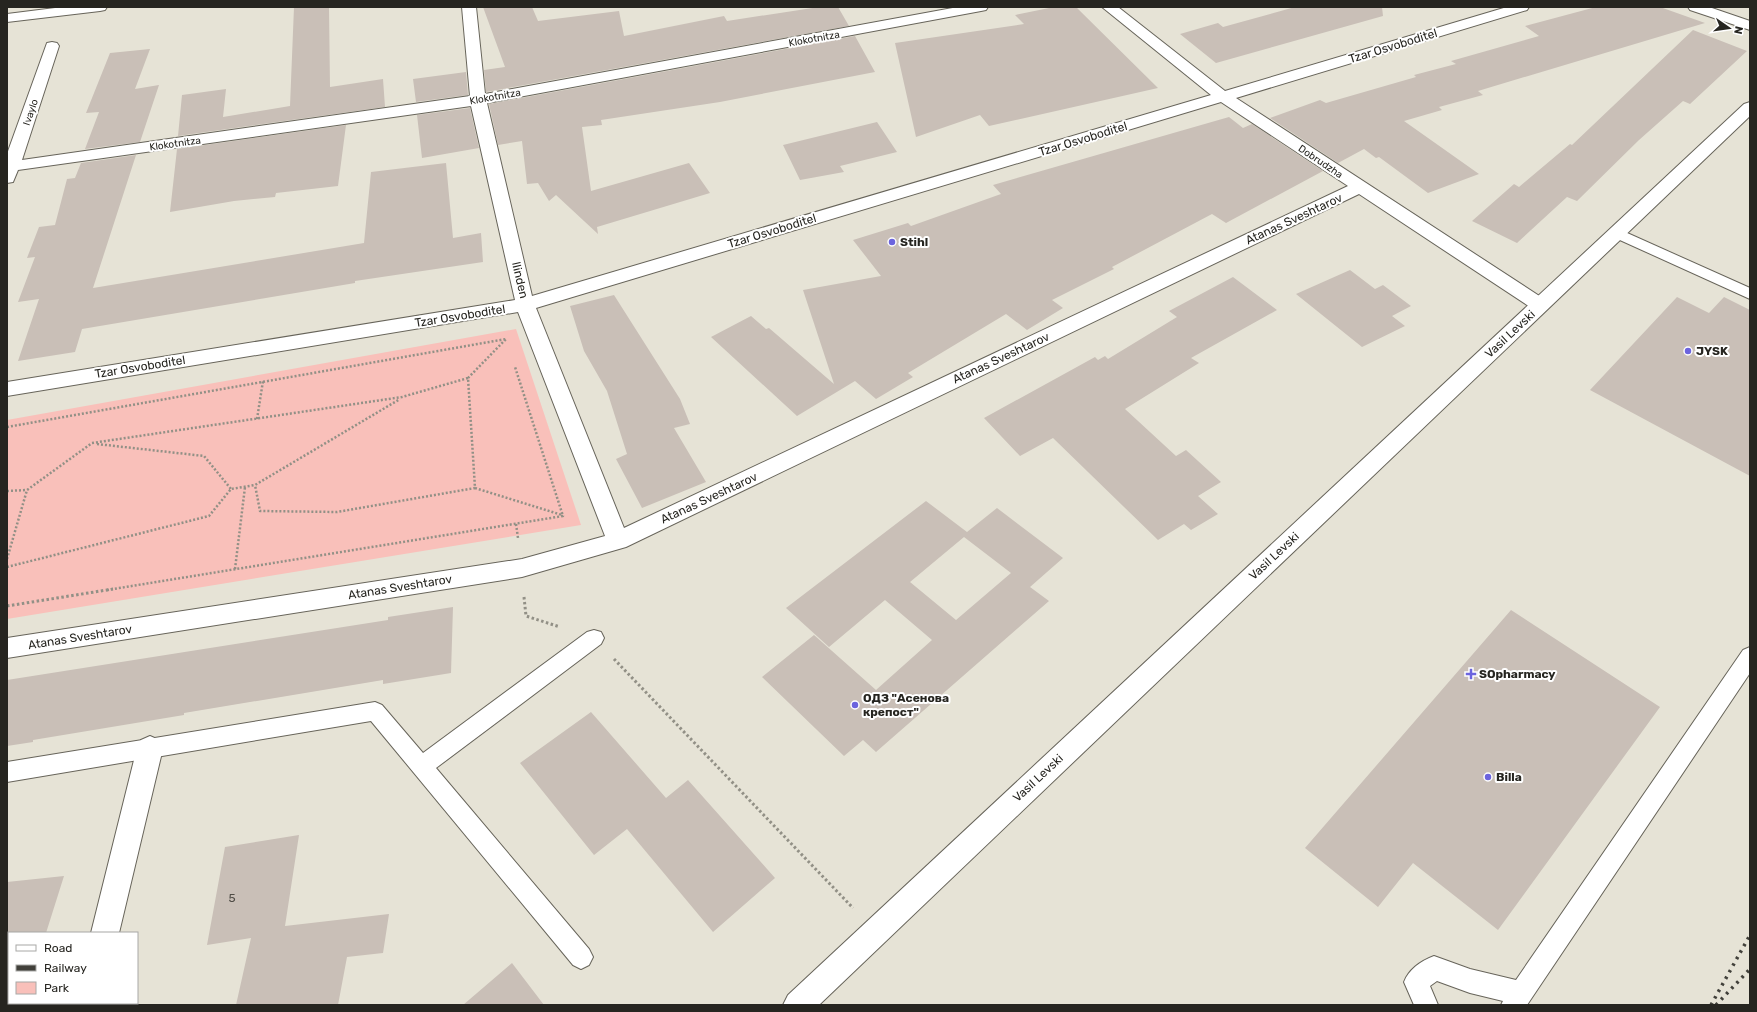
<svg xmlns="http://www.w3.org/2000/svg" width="1757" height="1012" font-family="Rubik,sans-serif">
<rect width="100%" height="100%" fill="#e6e3d6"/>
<path fill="#f9c0ba" d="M516 329 581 525 7 619V420Z"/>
<path fill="#c9bfb7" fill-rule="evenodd" d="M294 7H329L330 87 383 79 385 107 178 136 182 95 226 89 223 117 290 106Z
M483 7H532L538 21 619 11 624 36 724 16 727 21 819 7H838L849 26 486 92 484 70 505 67Z
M1054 7H1076L1158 88 989 126 980 115 916 137 895 43 1024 24 1015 15Z
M1295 7H1382L1383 16 1216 63 1180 34 1218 23 1223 27Z
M1596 7H1660L1705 23 1478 91 1483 95 1439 107 1442 110 1404 121 1479 174 1428 193 1379 157 1376 158 1364 149 1338 163 1270 118 1320 100 1326 103 1416 77 1414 75 1456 64 1451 61 1539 36 1525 26Z
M1693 30 1747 51 1690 104 1683 101 1639 140 1577 201 1567 197 1517 243 1472 221 1514 184 1519 187 1570 144 1572 145Z
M855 36 875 72 720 102 601 120 602 125 582 127 591 191 689 163 710 193 597 227 598 234 556 195 549 201 538 183 527 184 522 141 498 145 489 104Z
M150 49 135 89 159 85 140 142 85 149 99 112 86 113 110 53Z
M466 72 468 95 416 102 413 79Z
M470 108 479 148 422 158 417 115Z
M1229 117 1243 128 1252 124 1323 171 1226 223 1212 214 1112 267 1114 269 1052 300 1063 308 1027 330 1006 314 908 373 913 377 876 399 855 381 797 416 711 337 751 316 766 329 769 328 834 384 803 290 881 276 853 240 908 223 911 226 1001 194 993 185Z
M877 122 897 152 840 166 844 172 800 180 783 145Z
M346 125 338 186 276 193 275 197 234 201 170 212 177 149Z
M136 155 93 288 364 243 371 172 446 163 453 238 481 233 483 262 355 281V283L82 329 75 352 18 361 39 299 18 302 35 257 27 258 39 227 55 225 67 179 75 178 81 163Z
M1350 270 1375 289 1383 285 1411 306 1392 316 1405 326 1362 347 1296 294Z
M1233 277 1277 310 1191 358 1199 363 1125 409 1176 456 1186 450 1221 482 1198 496 1218 514 1191 530 1184 524 1158 540 1053 438 1020 456 984 418 1095 357 1098 360 1105 356 1108 359 1177 317 1169 311Z
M614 295 680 399 690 424 674 428 706 482 642 508 616 459 627 454 607 391 584 351 570 306Z
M1677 297 1709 313 1724 297 1750 310V476L1590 390Z
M926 501 967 532 997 508 1063 558 1030 587 1049 601 876 752 863 740 844 756 762 677 814 635 876 690 932 640 885 600 829 647 786 608ZM964 537 1011 573 956 620 910 582Z
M453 607 451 673 383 684V680L184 713V715L33 740V742L7 746V680L388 620V617Z
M1511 610 1660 707 1498 930 1413 863 1378 907 1305 848Z
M591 712 666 798 688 780 775 878 713 932 627 829 594 855 520 763Z
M299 835 285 926 389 914 383 953 347 957 338 1005H236L251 938 207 945 225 847Z
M64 876 46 933H7V882Z
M512 963 544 1005H463Z"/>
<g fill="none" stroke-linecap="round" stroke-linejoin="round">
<defs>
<path id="lane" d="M1616 228 1750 288V299L1611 236 1609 233 1611 230Z
M594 630 601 632 604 638 601 644 436 768 589 949 593 957 589 965 581 969 573 965 371 721 7 782V762L375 702 382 705 423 753 587 632Z
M1750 647V673L1527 1005H1501L1503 1001 1470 993 1437 981 1430 986 1438 1005H1414L1404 982C1409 969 1421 961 1434 956L1470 969 1516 980 1743 650Z"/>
<path id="street" d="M462 7H476L485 94 958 7H988L986 10 981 11 487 103 532 296 1211 95 1102 7H1118L1225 91 1507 7H1529L1527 10 1236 98 1547 301 1549 305 1547 309 1540 311 1533 309 1359 194 626 547 522 577 7 658V638L522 559 605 536 518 312 7 396V382L515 300 471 106 18 170 13 182 7 183V154L47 43 52 42 57 43 59 46 22 160 470 96ZM1221 102 1348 186 624 528 536 308Z
M150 736 159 740 163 748 119 933H91L137 748 141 740Z
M73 1003H103V1005H73Z"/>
<path id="secondary" d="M63 7H107L105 10 100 11 7 22V14Z
M1688 7H1709L1750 21V30L1690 10Z
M1750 102V116L819 1005H783L788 995 1744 104Z"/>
</defs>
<use href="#lane" stroke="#67645a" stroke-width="2"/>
<use href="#street" stroke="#67645a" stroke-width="2"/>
<use href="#secondary" stroke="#67645a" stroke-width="2"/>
<path stroke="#929086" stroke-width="2.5" stroke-dasharray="2 2" stroke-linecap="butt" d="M468 378 506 339
M257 419 263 381
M7 427 506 339
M92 443 402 397 468 378 475 488 337 512 260 511 255 485
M97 444 204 456 231 489
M475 488 562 515
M7 491 27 490
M516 524 518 538
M7 559 27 490 92 443
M7 567 209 516 231 489 255 485 400 399
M235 569 245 487
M107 590 563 516 515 367"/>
<path stroke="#929086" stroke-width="3" stroke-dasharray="2.5 2.5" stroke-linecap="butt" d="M524 597 526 616 560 627
M7 606 113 589
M614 659 853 908"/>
<use href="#lane" fill="#fff" fill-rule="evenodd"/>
<use href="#street" fill="#fff" fill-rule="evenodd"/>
<use href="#secondary" fill="#fff" fill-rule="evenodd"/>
<path stroke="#41403a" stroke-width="3.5" stroke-dasharray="2.5 5" stroke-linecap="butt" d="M1711 1005 1750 935
M1716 1005 1750 969"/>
</g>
<g fill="#6c64de" stroke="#fff" stroke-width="1.5">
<circle cx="892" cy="242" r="4"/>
<circle cx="1688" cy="351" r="4"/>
<path d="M1469 668h4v4h4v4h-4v4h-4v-4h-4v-4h4z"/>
<circle cx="855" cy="705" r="4"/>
<circle cx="1488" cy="777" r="4"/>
</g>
<g text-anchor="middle" stroke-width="4" stroke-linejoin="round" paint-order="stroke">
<g font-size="10" fill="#262520" stroke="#fff">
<text transform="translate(814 38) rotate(-10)" y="4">Klokotnitza</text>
<text transform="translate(495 96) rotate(-10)" y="4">Klokotnitza</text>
<text transform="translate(30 112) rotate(-71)" y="4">Ivaylo</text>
<text transform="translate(175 143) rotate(-8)" y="4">Klokotnitza</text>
<text transform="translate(1321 161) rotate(34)" y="4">Dobrudzha</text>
</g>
<g font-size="12" fill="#262520" stroke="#fff">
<text transform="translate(1393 46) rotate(-17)" y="4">Tzar Osvoboditel</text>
<text transform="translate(1083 139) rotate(-17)" y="4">Tzar Osvoboditel</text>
<text transform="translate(1294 219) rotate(-25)" y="4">Atanas Sveshtarov</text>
<text transform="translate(772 231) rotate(-17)" y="4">Tzar Osvoboditel</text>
<text transform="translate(520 280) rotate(77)" y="4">Ilinden</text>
<text transform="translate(460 316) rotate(-9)" y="4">Tzar Osvoboditel</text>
<text transform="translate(1510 334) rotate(-43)" y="4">Vasil Levski</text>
<text transform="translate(1001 358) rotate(-25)" y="4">Atanas Sveshtarov</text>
<text transform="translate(140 367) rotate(-9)" y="4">Tzar Osvoboditel</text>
<text transform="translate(709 498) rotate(-25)" y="4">Atanas Sveshtarov</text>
<text transform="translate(1274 556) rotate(-43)" y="4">Vasil Levski</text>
<text transform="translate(400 587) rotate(-9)" y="4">Atanas Sveshtarov</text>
<text transform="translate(80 637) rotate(-9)" y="4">Atanas Sveshtarov</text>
<text transform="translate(1038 778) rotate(-43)" y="4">Vasil Levski</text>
</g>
<g font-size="12" font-weight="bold" fill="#262520" stroke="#fff" text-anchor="start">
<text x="900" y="246">Stihl</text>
<text x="1696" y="355">JYSK</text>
<text x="1479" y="678">SOpharmacy</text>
<text x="863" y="702">ОДЗ "Асенова<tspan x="863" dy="14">крепост"</tspan></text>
<text x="1496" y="781">Billa</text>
</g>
<g font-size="12" fill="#4f4c46">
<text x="232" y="902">5</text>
</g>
</g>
<rect width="1757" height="1012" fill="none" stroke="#262520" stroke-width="16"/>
<rect x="8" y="932" width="130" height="72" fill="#ffffff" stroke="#a8a8a6"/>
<rect x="16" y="945" width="20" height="6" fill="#ffffff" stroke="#a8a8a6"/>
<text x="44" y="952" font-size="12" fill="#262520">Road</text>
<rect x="16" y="965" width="20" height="6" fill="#41403a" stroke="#a8a8a6"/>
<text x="44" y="972" font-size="12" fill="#262520">Railway</text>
<rect x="16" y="982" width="20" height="12" fill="#f9c0ba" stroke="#a8a8a6"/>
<text x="44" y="992" font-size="12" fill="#262520">Park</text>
<g transform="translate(1729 28) rotate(103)" stroke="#ffffff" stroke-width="3" paint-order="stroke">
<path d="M0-3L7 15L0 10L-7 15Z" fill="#262520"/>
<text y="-6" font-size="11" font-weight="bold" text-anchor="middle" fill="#262520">N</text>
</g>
</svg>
